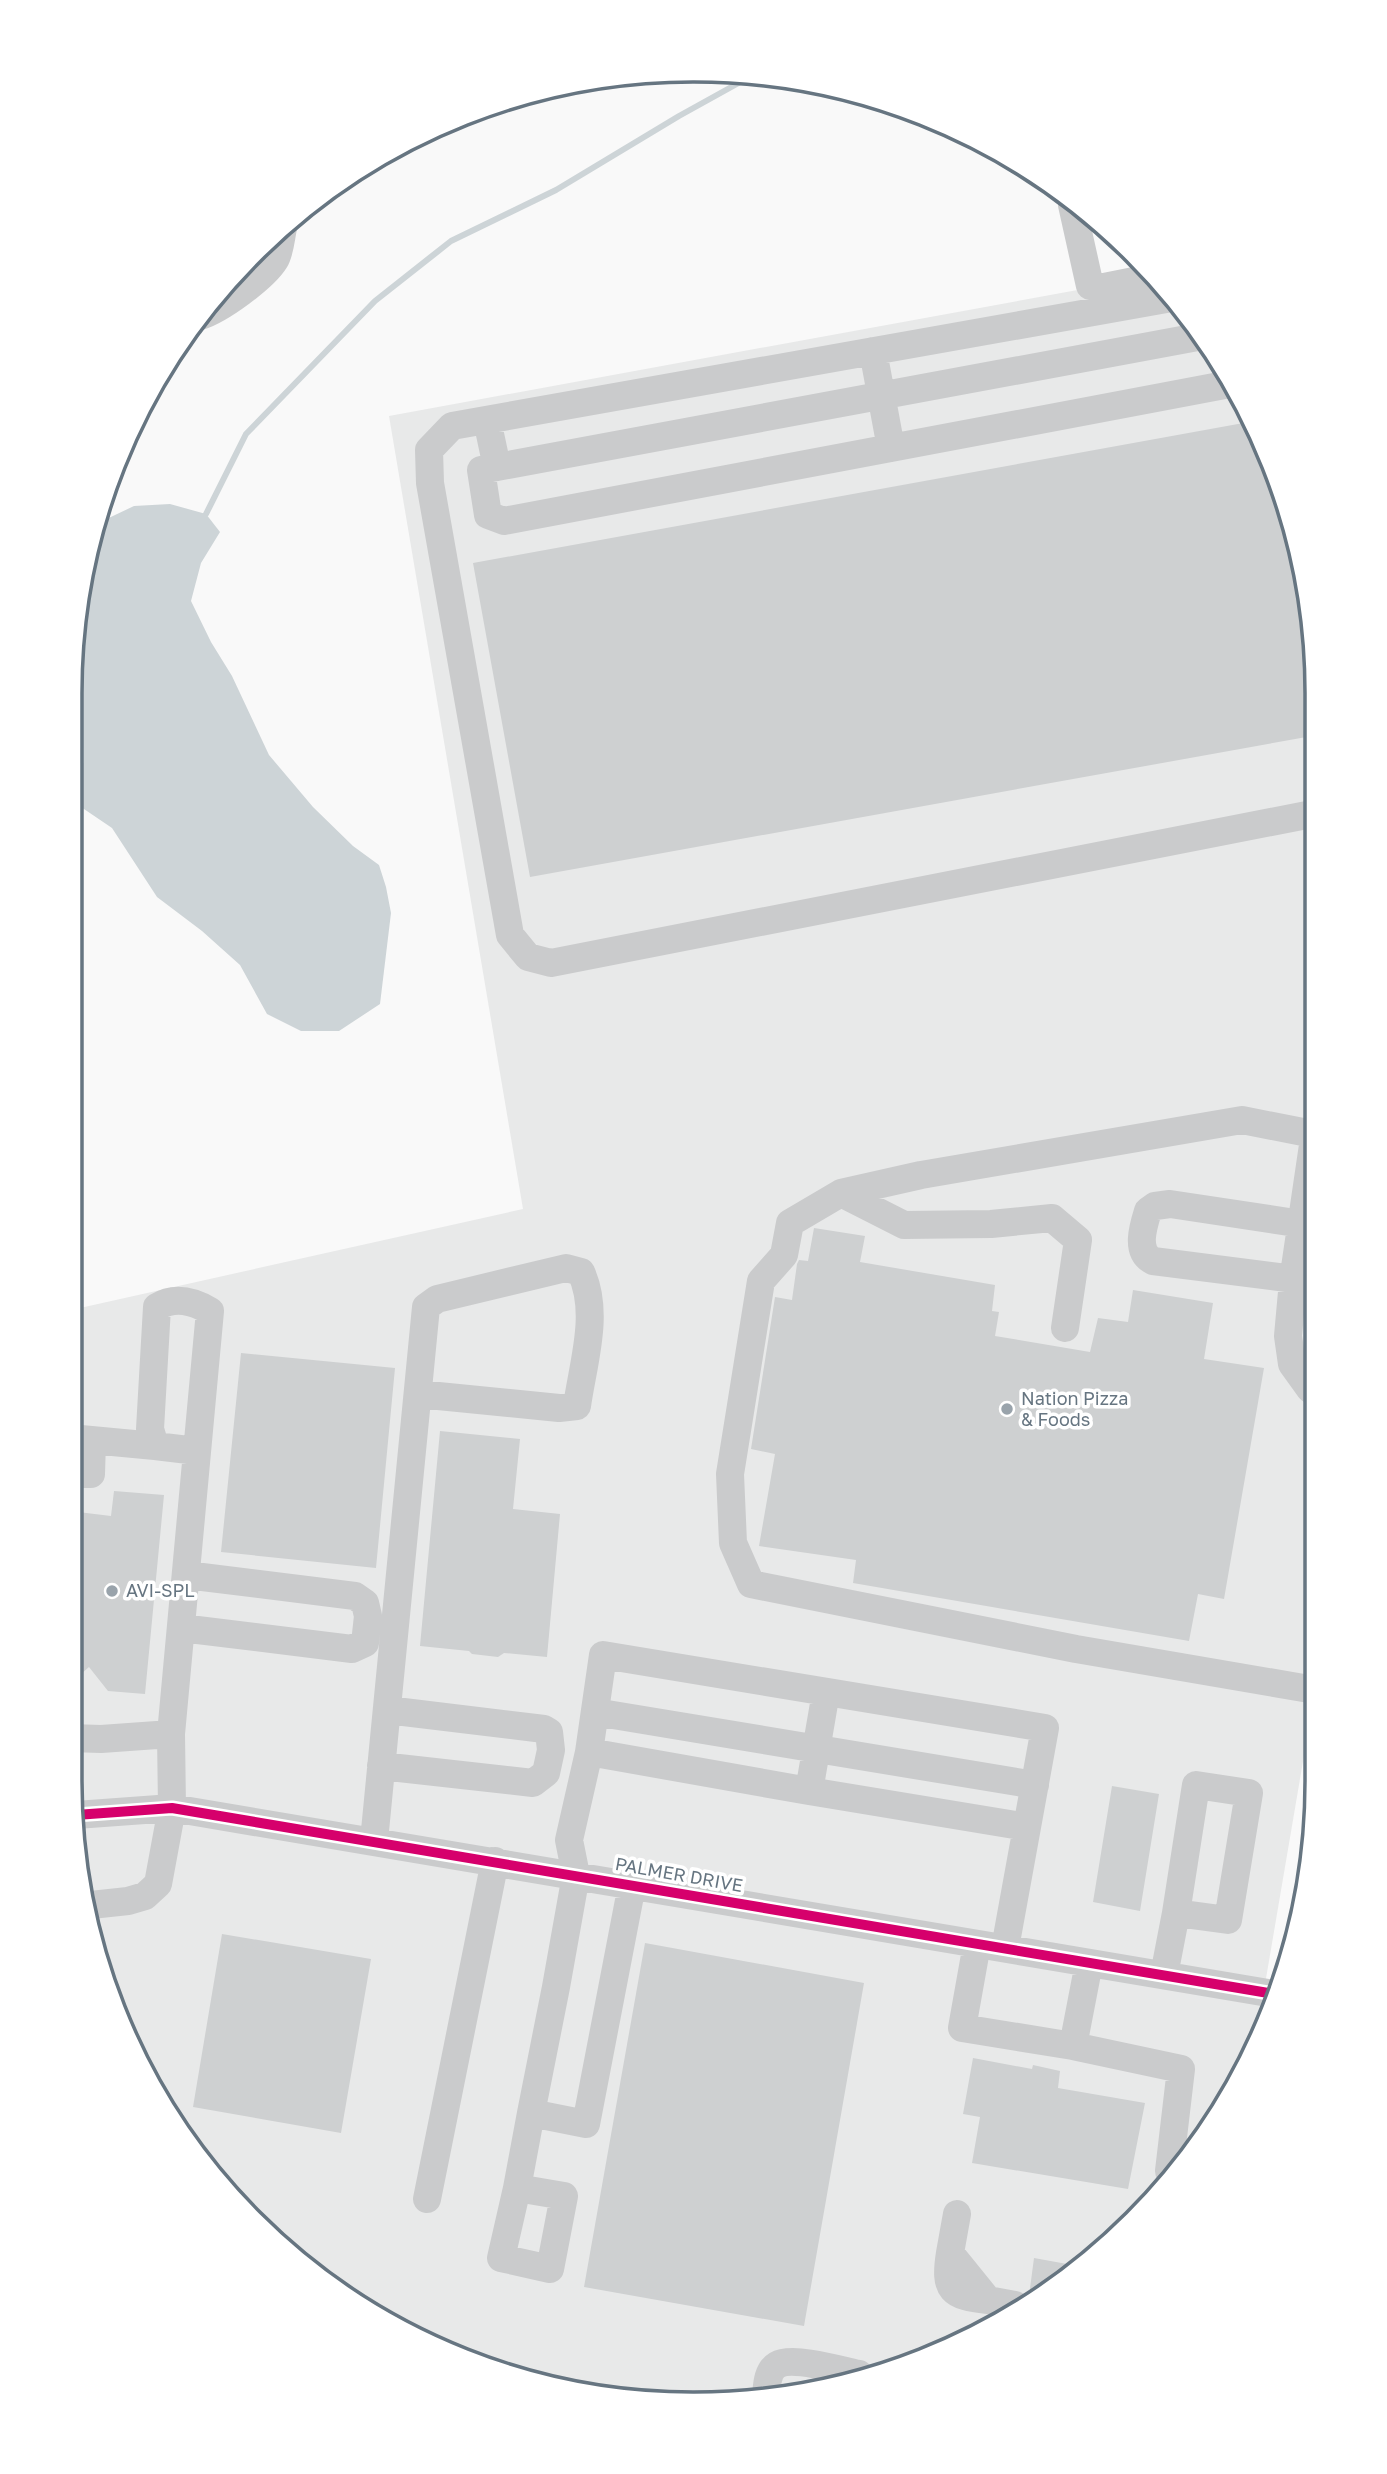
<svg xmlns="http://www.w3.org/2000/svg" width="1387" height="2474" font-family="'Golos Text',sans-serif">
<rect width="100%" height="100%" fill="#f9f9f9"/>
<path fill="#e8e9e9" d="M1154 276 1212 347 1284 493 1312 613 1315 1691 1256 2037 1234 2092 1105 2249 932 2356 735 2403 533 2383 347 2299 199 2160 103 1981 70 1780 71 1310 523 1209 389 416Z"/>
<path fill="#cdd4d7" d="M170 504 206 514 220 532 201 563 191 601 211 642 232 676 269 755 313 807 353 846 379 865 386 887 391 913 380 1004 339 1031H301L267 1014 240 965 202 931 157 897 112 828 81 807 71 779V653L91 532 94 525 134 506Z"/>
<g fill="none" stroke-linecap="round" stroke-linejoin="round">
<path stroke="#cdd4d7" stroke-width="6" d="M206 514 246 434 375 301 451 241 556 190 679 116 753 75"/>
</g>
<path fill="#ced0d1" d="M1249 422 1284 493 1312 613V736L530 877 473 563Z
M814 1228 865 1236 860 1262 995 1285 992 1311 999 1312 995 1336 1090 1352 1098 1318 1128 1322 1133 1290 1213 1303 1204 1359 1264 1368 1224 1599 1198 1594 1189 1641 853 1583 856 1560 759 1546 775 1454 751 1449 775 1297 792 1300 797 1264 799 1260 808 1261Z
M241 1353 395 1368 376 1568 221 1552Z
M440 1431 520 1439 513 1509 560 1514 547 1657 504 1653 498 1657 472 1654 469 1651 420 1646Z
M114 1491 164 1495 145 1694 108 1691 89 1667 81 1674 70 1672V1511L111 1516Z
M1112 1786 1159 1794 1140 1911 1093 1902Z
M222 1934 371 1959 341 2133 193 2107Z
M645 1943 864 1983 804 2326 584 2287Z
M973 2058 1032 2069 1033 2065 1060 2071 1058 2088 1145 2103 1128 2189 972 2163 980 2117 963 2114Z
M1034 2258 1078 2266 1029 2296Z"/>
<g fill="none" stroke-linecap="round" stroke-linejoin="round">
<path stroke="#cacbcc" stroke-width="28" d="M1072 205 1090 286 1104 287 1154 277
M1172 298 452 426 429 450 430 483 510 935 528 957 551 963 1312 814
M200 316C220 310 264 278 275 260 280 252 281 237 283 228
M1203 336 481 470 488 515 504 521 1230 384
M873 351 891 448
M487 420 497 467
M1313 1134 1242 1120 921 1175 841 1193 790 1223 784 1255 761 1281 730 1474 733 1543 751 1584 1076 1649 1315 1690
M1313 1145 1293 1281 1288 1336 1292 1364 1310 1389 1314 1392
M841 1193 904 1225 991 1224 1052 1218 1078 1240 1065 1328
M1294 1279 1153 1261C1135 1252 1143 1227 1148 1211L1155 1206 1170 1204 1302 1224
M70 1438 155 1446
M70 1474H91L92 1441
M181 1628 352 1649 365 1643 368 1616 365 1603 355 1596 186 1575
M595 1712 1035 1785
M171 1734 210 1311C193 1301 175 1296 157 1307L150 1429 155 1446 197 1451
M70 1738 101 1739 171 1734 172 1808 158 1884 145 1896 128 1901 91 1905
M589 1752 809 1791 826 1692
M381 1766 533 1783 546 1773 551 1750 549 1732 544 1729 387 1710
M809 1791 1027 1827
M76 1815 172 1808 1274 1994
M374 1841 426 1307 437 1299 566 1268 581 1272C600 1313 583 1363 577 1406L559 1408 418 1394
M977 1944 962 2028 1073 2046
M1089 1963 1073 2046 1181 2069 1169 2171
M1164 1975 1176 1913 1228 1920 1249 1793 1196 1785 1176 1913
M531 2113 556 1987 576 1875 569 1840 589 1752 603 1655 1045 1728 1005 1948
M517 2188 501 2258 550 2269 564 2196 517 2188 531 2113 586 2124 632 1885
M427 2199 495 1861
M957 2214 950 2253 988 2300 1015 2305
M950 2253C944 2291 951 2296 988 2300
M766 2395C767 2386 767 2371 777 2365 792 2356 841 2370 859 2374"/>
<defs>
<path id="cycleway" d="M76 1815 172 1808 1274 1994"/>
</defs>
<use href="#cycleway" stroke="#fff" stroke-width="15"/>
<use href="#cycleway" stroke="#d6006c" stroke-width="10"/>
</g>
<g fill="#99a3ab" stroke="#fff" stroke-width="2.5">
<circle cx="1007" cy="1409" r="7"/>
<circle cx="112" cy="1591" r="7"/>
</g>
<g text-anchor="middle" stroke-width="7" stroke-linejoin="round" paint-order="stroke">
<g font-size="18" fill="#667581" stroke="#fff" text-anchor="start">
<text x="1021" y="1405">Nation Pizza<tspan x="1021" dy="21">&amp; Foods</tspan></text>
<text x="126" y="1597">AVI-SPL</text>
</g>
<g font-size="18" fill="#667581" stroke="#fff">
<text transform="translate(679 1875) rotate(10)" y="6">PALMER DRIVE</text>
</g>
</g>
<path d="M0 0H1387V2474H0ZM693 82H694A611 611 0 0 1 1305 693V1781A611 611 0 0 1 694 2392H693A611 611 0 0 1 82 1781V693A611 611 0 0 1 693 82Z" fill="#fff" fill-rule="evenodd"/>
<path fill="none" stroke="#667581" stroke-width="3.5" d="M693 82H694A611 611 0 0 1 1305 693V1781A611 611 0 0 1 694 2392H693A611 611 0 0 1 82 1781V693A611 611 0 0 1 693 82Z"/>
</svg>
